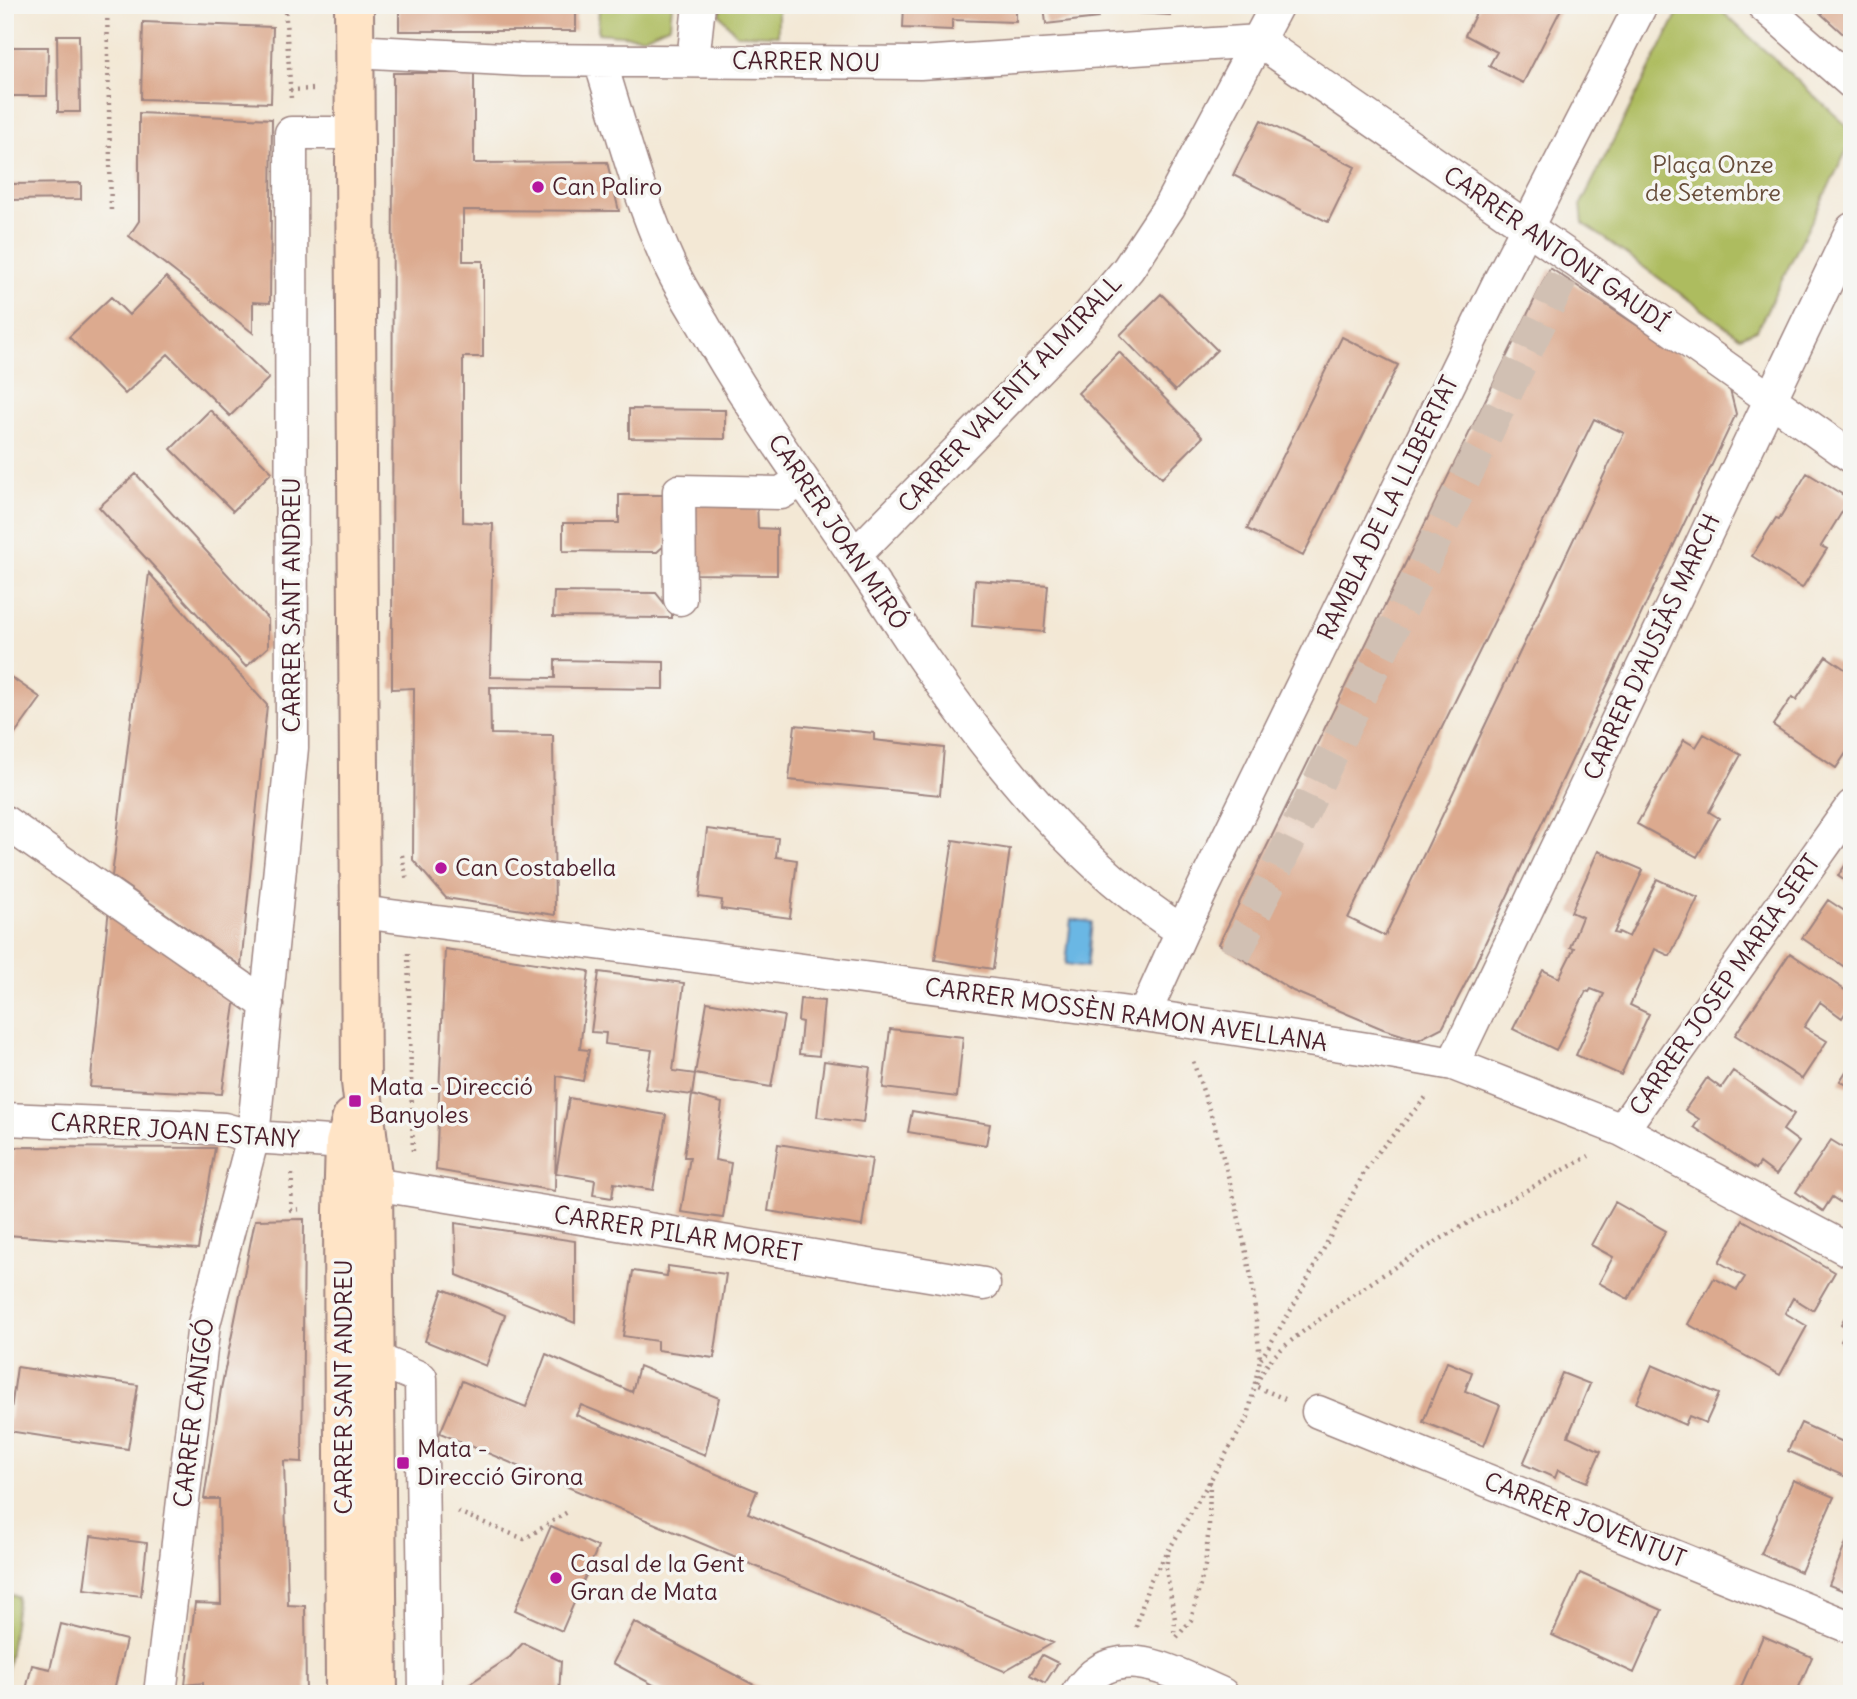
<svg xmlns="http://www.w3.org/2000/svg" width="1857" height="1699" font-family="Delius,sans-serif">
<rect width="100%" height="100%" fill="#f6f6f2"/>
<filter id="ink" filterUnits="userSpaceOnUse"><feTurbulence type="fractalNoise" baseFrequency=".0143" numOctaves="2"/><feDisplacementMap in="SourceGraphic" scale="14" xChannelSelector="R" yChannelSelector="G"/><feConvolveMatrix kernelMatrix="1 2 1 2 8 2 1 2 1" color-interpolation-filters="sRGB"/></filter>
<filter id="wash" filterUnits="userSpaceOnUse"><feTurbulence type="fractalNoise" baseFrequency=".00686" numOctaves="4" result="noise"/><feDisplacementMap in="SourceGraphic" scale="28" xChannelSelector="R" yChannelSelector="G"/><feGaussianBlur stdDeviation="1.57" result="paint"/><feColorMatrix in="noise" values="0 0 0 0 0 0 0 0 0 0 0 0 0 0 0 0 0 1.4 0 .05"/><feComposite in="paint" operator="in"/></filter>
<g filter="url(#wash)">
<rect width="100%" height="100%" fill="#f3e8d5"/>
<path fill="#adbc5f" stroke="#7c6e45" stroke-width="2" d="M599 5H672L670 25 644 37 598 33Z
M721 5H778V35L736 34 720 15Z
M1682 5H1715L1846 125 1851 142 1757 330 1740 337 1583 223 1581 204Z
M5 1594 18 1597 5 1684Z"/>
<path fill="#6ab7e4" stroke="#5a6b88" stroke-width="2" d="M1071 919 1092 922 1087 967 1066 964Z"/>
<g id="blocks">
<path fill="#dcaa8f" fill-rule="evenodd" d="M399 5H576V31H399Z
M783 5H865V10L783 9Z
M904 5H1016V22L952 20V30L903 28Z
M1044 5H1097L1098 18 1046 24Z
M1120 5H1170V15L1119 12Z
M1480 5H1553L1561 9 1523 83 1489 66 1497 52 1465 35Z
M1825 5H1852V42L1819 12Z
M143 22 273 27 271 103 141 99Z
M57 35H79L80 112H58Z
M5 47H48L47 96H5Z
M393 73H474V163L607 162 619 211 463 210V261H483V357H463V522L493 524 490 677 555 678V660L664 662V689L490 687 491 734 553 735 555 915 446 898 413 860 414 688 392 689Z
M139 113 272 119 270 303 253 302V333L129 236 139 221Z
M1261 120 1355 167 1328 222 1233 175Z
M5 134H10L11 184 81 183V199L5 200Z
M1550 268 1729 386 1736 414 1469 977 1443 1027 1418 1040 1383 1029 1293 991 1219 944ZM1594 419 1624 433 1385 936 1348 918Z
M166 277 269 378 230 416 168 354 125 394 69 337 111 297 129 315Z
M1161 294 1217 350 1175 391 1120 335Z
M1342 337 1398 365 1303 556 1247 529Z
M1119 352 1203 437 1162 478 1078 393Z
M629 409 725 410V439L629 438Z
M210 410 272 472 233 511 171 449Z
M1807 473 1850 499 1821 546 1827 549 1802 588 1752 556 1776 518 1779 519Z
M136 474 268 619V647L246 667 99 507Z
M619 495H666V544L657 552 563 551V523H619Z
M757 501 758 528 777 529V575L693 574 694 502Z
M149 573 267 705 241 966 112 876Z
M975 580 1048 585 1044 632 972 626Z
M554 592 656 593 672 613V618L553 617Z
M1826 656 1852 674V744L1836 768 1773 725 1792 697 1796 700Z
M5 673 41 698 5 748Z
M795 725 874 733V740L944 748 940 795 789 780Z
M1704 734 1741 755 1709 812 1719 818 1697 857 1637 824 1684 740 1696 747Z
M707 829 778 838 776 857 797 860 790 918 721 909 722 900 699 897Z
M953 840 1010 849 993 969 935 960Z
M1598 851 1643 870 1614 933 1618 934 1619 932 1629 937 1657 879 1698 898 1670 956 1655 949 1630 1005 1649 1014 1621 1075 1576 1055 1604 994 1591 989 1589 992 1586 991 1556 1050 1513 1029 1543 970 1559 978 1574 948 1570 947 1582 917 1571 912Z
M1852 855V886L1838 876Z
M1828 900 1852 916V972L1802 938Z
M109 908 236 998 222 1094 90 1087Z
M445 949 589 971 580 1049 589 1050 583 1081 557 1076 555 1191 436 1170Z
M1790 953 1852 995V1002L1842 1018 1820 1002 1804 1027 1827 1041 1802 1079 1735 1035Z
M599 972 684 983 673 1071 695 1074 707 1002 784 1016 771 1087 695 1074 692 1095 645 1089 652 1050 605 1044 606 1033 591 1032Z
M800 999 824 1001 819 1056 799 1054 802 1022 798 1021Z
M890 1029 963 1037 957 1097 883 1088Z
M824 1061 870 1067 863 1123 817 1117Z
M1852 1062V1088L1840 1081Z
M1733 1071 1794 1114 1783 1130 1799 1142 1776 1175 1760 1163 1756 1169 1694 1127 1699 1119 1685 1110 1707 1078 1721 1088Z
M692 1095 722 1103 715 1160 731 1163 723 1218 681 1212 690 1157H684Z
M569 1098 666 1115 653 1190 614 1183 612 1198 593 1195 595 1180 556 1173Z
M912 1111 990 1124 986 1145 908 1132Z
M1831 1140 1852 1153V1210L1832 1197 1823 1211 1796 1192Z
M778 1144 872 1159 862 1226 768 1211Z
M14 1147 215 1148 198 1249 7 1235Z
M1615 1202 1666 1231 1628 1299 1599 1283 1613 1257 1591 1245Z
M304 1219 302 1462 284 1461 288 1605 305 1606 306 1694H203V1683L185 1685 195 1603 221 1604 219 1499H204L221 1389 255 1220Z
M1743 1220 1835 1272 1813 1310 1793 1298 1785 1313 1807 1326 1780 1375 1688 1324 1714 1278 1737 1290 1745 1277 1719 1262Z
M455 1223 575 1241V1323L457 1275Z
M668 1266 726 1274 714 1358 657 1350V1341L623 1336 633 1271 667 1276Z
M443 1289 505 1315 486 1366 425 1341Z
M1852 1304V1347L1841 1341 1848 1328 1841 1324Z
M546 1354 632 1392 639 1366 719 1398 705 1455 581 1405 576 1415 757 1491 748 1513 1053 1643 1004 1671 440 1433 462 1381 526 1407Z
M1447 1362 1472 1372 1465 1391 1500 1405 1484 1446 1423 1422Z
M1652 1365 1719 1394 1706 1423 1689 1416 1685 1425 1636 1403Z
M17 1367 138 1385 128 1449 8 1431Z
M1562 1373 1590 1384 1568 1436 1601 1451 1587 1482 1558 1470 1555 1478 1523 1464Z
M1801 1423 1852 1446V1464L1846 1477 1788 1451Z
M1793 1480 1834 1497 1801 1572 1761 1554Z
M551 1526 598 1547 562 1631 515 1610Z
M1852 1528V1594L1829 1585Z
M91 1536 147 1543 141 1596 84 1589Z
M1580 1573 1662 1610 1634 1673 1552 1635Z
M634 1622 754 1685 772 1694H670L613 1663Z
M61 1624 126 1640 113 1694H25L32 1665 50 1669Z
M1763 1636 1812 1657 1796 1694H1738Z
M523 1643 561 1661 559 1694H475L469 1684 510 1657Z
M1042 1655 1058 1663 1045 1683 1030 1675Z"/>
</g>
</g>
<g filter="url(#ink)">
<use href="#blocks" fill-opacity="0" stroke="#9e8480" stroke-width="2"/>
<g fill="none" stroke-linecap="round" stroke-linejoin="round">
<path stroke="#d1c0b3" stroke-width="32" stroke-dasharray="32 16" stroke-linecap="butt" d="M1235 955 1563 276"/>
<defs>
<path id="street" d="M1763 5 1852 83
M353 51 523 60 920 63 1259 41 1584 267 1852 457
M600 61C622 131 640 202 671 268 680 287 692 306 703 324 748 405 803 479 855 556 882 594 905 634 932 671 1002 770 1080 866 1182 931
M693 61 699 5
M855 555 1080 326 1128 269 1169 207 1277 5
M680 599 679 491 781 493 801 480
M5 822 267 1005
M361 912 1144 1015 1374 1050 1453 1064 1622 1130 1852 1252
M1144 1015 1182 931 1499 282 1641 5
M1453 1064 1852 229
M5 1119 178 1126 224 1129 253 1137 345 1143 353 1163
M1622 1130 1852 806
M359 1179 373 1184 429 1193 984 1284
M374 1358 421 1378 425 1694
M1318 1412 1852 1628
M160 1694 204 1324 253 1137 292 748 291 133H353
M1077 1694C1114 1635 1174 1673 1222 1694"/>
<path id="secondary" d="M354 5 361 1082 373 1184 378 1694
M345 1694 343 1211 345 1143 352 1118"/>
</defs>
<use href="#street" stroke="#9e8480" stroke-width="35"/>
<use href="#secondary" stroke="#9e8480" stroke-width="42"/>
<path stroke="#9e8480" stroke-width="4.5" stroke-dasharray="2 5" stroke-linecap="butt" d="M107 5 111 212
M285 5 291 99
M290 90 314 89
M402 855 407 881
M408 953 413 1154
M292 1174 291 1210 303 1209
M1261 1359 1294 1305 1366 1169 1379 1151 1428 1095
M1285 1399 1255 1386C1259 1379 1263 1371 1268 1363 1283 1344 1318 1321 1338 1306 1417 1248 1504 1203 1589 1156
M458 1512 524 1539 569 1511
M1168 1554 1166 1570 1175 1619 1174 1635
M1136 1627 1149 1583 1248 1417 1260 1359 1252 1281 1236 1205 1214 1124 1192 1058
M1177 1637 1191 1620 1205 1566 1209 1526 1210 1481"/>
<use href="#street" stroke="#fff" stroke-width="32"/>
<use href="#secondary" stroke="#ffe4c6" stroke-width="38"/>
</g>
</g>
<g fill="#b5179e" stroke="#f6f6f2" stroke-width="2.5">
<circle cx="538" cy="187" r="7"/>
<circle cx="441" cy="868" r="7"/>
<rect x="348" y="1094" width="14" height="14" rx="3.5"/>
<rect x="396" y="1456" width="14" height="14" rx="3.5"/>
<circle cx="556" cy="1578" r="7"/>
</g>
<g text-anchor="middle" stroke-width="7" stroke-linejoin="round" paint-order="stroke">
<g font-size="24" fill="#4a1f2b" stroke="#f6f6f2">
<text transform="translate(806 62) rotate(1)" y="8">CARRER NOU</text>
<text transform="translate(1556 249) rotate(35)" y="8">CARRER ANTONI GAUDÍ</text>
<text transform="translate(1010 394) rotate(-47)" y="8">CARRER VALENTÍ ALMIRALL</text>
<text transform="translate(1388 508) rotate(-64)" y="8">RAMBLA DE LA LLIBERTAT</text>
<text transform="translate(838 532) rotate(56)" y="8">CARRER JOAN MIRÓ</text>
<text transform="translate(292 605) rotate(-90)" y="8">CARRER SANT ANDREU</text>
<text transform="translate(1652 647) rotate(-65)" y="8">CARRER D'AUSIÀS MARCH</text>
<text transform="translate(1725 985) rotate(-55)" y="8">CARRER JOSEP MARIA SERT</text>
<text transform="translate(1126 1015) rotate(8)" y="8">CARRER MOSSÈN RAMON AVELLANA</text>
<text transform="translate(175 1131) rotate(4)" y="8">CARRER JOAN ESTANY</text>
<text transform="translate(678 1234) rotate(9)" y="8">CARRER PILAR MORET</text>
<text transform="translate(344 1387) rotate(-90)" y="8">CARRER SANT ANDREU</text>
<text transform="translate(194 1413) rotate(-83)" y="8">CARRER CANIGÓ</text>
<text transform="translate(1585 1520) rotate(22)" y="8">CARRER JOVENTUT</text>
</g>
<g font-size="24" fill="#684e3b" stroke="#f6f6f2">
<text x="1713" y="173">Plaça Onze<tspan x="1713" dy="28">de Setembre</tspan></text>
</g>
<g font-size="24" fill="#4a1f2b" stroke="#f6f6f2" text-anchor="start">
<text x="552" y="195">Can Paliro</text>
<text x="455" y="876">Can Costabella</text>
<text x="369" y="1095">Mata - Direcció<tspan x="369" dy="28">Banyoles</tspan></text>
<text x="417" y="1457">Mata -<tspan x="417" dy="28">Direcció Girona</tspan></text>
<text x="570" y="1572">Casal de la Gent<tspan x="570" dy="28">Gran de Mata</tspan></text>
</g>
</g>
<rect width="1857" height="1699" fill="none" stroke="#f6f6f2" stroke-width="28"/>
</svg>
